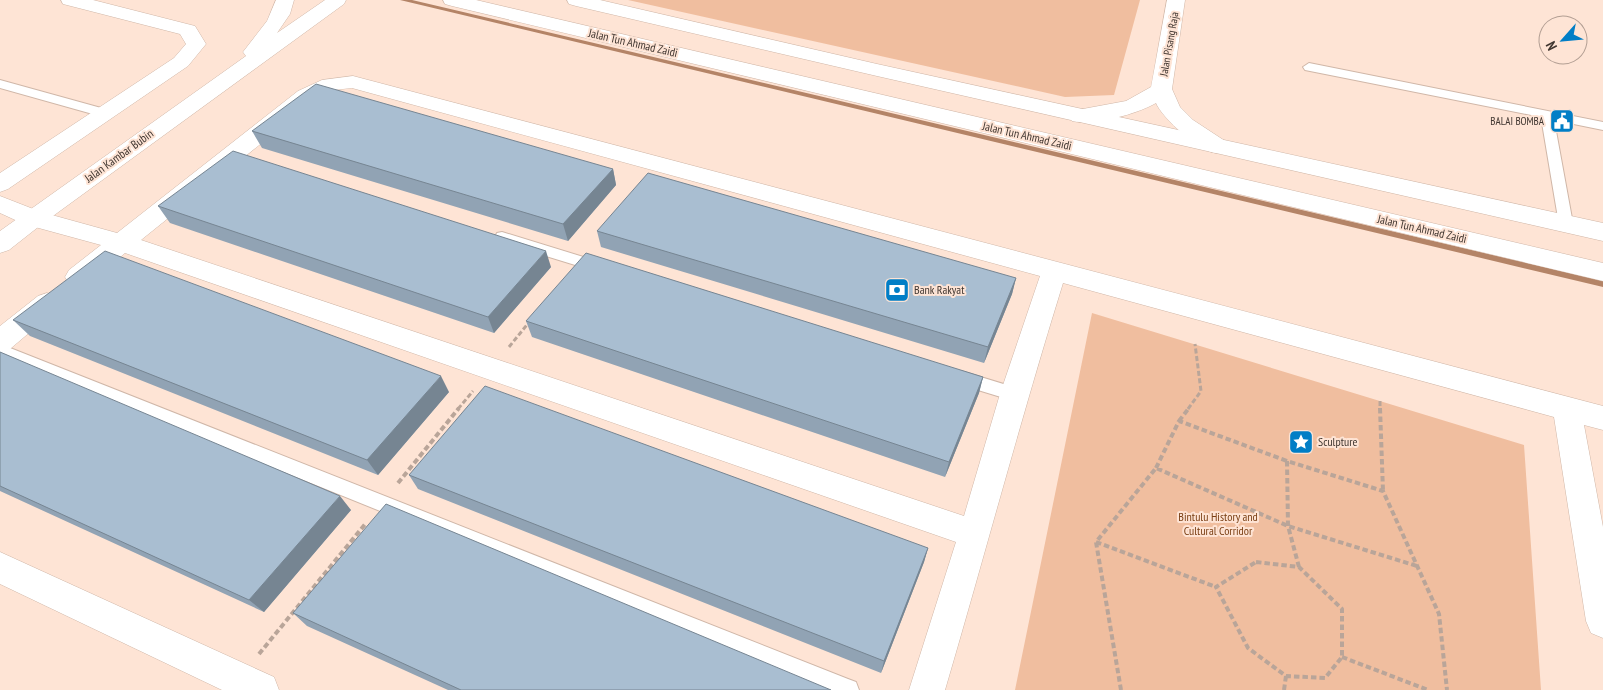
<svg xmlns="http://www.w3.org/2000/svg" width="1603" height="690" font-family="'PT Sans Narrow',sans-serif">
<rect width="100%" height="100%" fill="#fee4d5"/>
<path fill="#f0be9f" d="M628 0H1140L1114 95 1065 97Z
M1092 313 1524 445 1541 690H1015Z"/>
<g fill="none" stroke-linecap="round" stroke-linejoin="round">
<path fill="#b48467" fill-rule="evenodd" d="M400 0H412L1603 281V287Z"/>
<defs>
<path id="lane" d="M1309 63 1603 122V130L1554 120 1573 224 1571 228H1561L1559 224 1541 117 1305 70 1303 67Z
M0 80 112 111 113 114 107 118 0 88Z
M502 232 603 263 606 267 603 271 598 272 497 241 495 237 497 233Z
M0 344 848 679 856 682 859 690H822L0 357Z
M961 371 1020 389 1022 394 1020 399 1014 401 955 383 953 378 955 373Z"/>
<path id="street" d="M61 0H93L195 26 206 44 188 66 8 189 0 192V173L174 58 186 44 180 34 63 4Z
M1167 0H1185L1172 89 1180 107 1193 120 1225 141 1228 146 1225 151C1222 152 1220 153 1217 153 1201 153 1162 118 1156 103 1137 114 1094 126 1072 121L1069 116 1072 111 1126 101 1151 87Z
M353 76 1603 406V430L1584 425 1603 527V638L1591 633 1586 621 1554 417 1063 283C1021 418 985 554 945 690H909L956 542 125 253C109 266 90 290 69 284L65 277 69 270 101 245 24 224 0 213V196L41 212 117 233 298 91 322 80ZM352 88 1040 276 1000 394 964 516 141 240 314 101 334 90Z
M47 293 56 296 60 303 56 310 10 349 0 352V326L38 296Z
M0 552 274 677 279 690H222L0 584Z"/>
<path id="secondary" d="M276 0H294L290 14 277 33 325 0H346L344 4 42 224 9 250 0 253V231L246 56 243 52 267 21Z
M443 0H476L1603 263V281L452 6 445 4Z
M567 0H600L877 64 1603 223V241L877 76 576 6 569 4Z"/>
</defs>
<use href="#lane" stroke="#d0b7a8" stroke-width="2"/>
<use href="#street" stroke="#d0b7a8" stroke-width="1"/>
<use href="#secondary" stroke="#d0b7a8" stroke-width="1"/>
<path stroke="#b9a599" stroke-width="3" stroke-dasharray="5 2.5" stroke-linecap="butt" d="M509 347 530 321
M1380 401V409
M458 409 473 391
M1188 409 1201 391 1195 344"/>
<path stroke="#b9a599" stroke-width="4" stroke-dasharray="5.5 3" stroke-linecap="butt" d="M1380 408 1383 491
M1179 421 1189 408
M1156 468 1179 421 1287 461
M398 483 459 408
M1096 542 1216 587
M1256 562 1299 567 1342 609V657L1325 678 1286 676 1248 648 1216 587Z
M1299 567 1288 526 1287 461 1383 491 1439 614 1447 690
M259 654 366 523
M1342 657 1428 690
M1121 690 1096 542 1156 468 1288 526 1417 566
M1284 690 1286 676"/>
<use href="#lane" fill="#fff" fill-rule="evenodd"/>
<use href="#street" fill="#fff" fill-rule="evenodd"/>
<use href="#secondary" fill="#fff" fill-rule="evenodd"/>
</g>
<path fill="#91a3b4" d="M252 131 613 169 616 185 568 241 262 148Z
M158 206 551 267 494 333 170 223Z
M597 231 1016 278 1012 294 984 363 601 247Z
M13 320 449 392 378 475 30 336Z
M526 321 983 377 979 393 945 477 532 337Z
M0 352 351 510 264 612 0 491Z
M409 475 928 548 924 562 881 673 418 489Z
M293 613 831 690H448L307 626Z"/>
<path fill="#768592" d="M613 169 616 185 568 241 563 224Z
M546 251 551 267 494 333 488 317Z
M1016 278 1012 294 984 363 988 347Z
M441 376 449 392 378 475 367 460Z
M983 377 979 393 945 477 949 462Z
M340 496 351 510 264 612 249 600Z
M928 548 924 562 881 673 884 661Z"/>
<path fill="#a9bed1" stroke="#768592" d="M316 84 613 169 563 224 252 131Z
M233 151 546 251 488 317 158 206Z
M648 173 1016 278 988 347 597 231Z
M105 251 441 376 367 460 13 320Z
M586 253 983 377 949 462 526 321Z
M0 352 340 496 249 600 0 486Z
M485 386 928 548 884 661 409 475Z
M386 504 831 690H461L293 613Z"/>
<defs>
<symbol id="civic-square" viewBox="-11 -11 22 22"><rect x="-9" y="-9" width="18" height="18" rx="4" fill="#017ec6" stroke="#fee4d5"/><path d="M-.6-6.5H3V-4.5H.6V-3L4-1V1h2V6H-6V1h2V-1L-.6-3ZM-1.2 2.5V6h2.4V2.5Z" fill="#fff"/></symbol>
<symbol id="bank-square" viewBox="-11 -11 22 22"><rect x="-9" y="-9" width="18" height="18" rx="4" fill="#017ec6" stroke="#fee4d5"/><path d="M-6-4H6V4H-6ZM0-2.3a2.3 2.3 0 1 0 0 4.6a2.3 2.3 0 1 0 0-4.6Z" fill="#fff"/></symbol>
<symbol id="sight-square" viewBox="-11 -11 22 22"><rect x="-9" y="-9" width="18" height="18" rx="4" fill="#017ec6" stroke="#fee4d5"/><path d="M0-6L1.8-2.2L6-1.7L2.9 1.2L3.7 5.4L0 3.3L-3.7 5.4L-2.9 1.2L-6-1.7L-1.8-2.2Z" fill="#fff"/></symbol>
</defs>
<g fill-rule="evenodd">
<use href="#civic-square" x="1548" y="107" width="28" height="28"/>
<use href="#bank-square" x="883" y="276" width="28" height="28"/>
<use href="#sight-square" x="1287" y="428" width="28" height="28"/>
</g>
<g text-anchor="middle" stroke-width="4" stroke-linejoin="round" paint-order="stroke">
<g font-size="11" fill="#403630" stroke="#fee4d5">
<text transform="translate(1169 44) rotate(-80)" y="4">Jalan Pisang Raja</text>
</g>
<g font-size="11" fill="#403630" stroke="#fee4d5" text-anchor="end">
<text x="1544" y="125">BALAI BOMBA</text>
</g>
<g font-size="12" fill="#403630" stroke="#fee4d5">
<text transform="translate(633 43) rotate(13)" y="4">Jalan Tun Ahmad Zaidi</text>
<text transform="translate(1027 136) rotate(13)" y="4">Jalan Tun Ahmad Zaidi</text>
<text transform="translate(119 156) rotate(-36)" y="4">Jalan Kambar Bubin</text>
<text transform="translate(1422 229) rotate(13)" y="4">Jalan Tun Ahmad Zaidi</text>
</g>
<g font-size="12" fill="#403630" stroke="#fee4d5" text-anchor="start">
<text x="914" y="294">Bank Rakyat</text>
<text x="1318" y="446">Sculpture</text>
</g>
<g font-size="12" fill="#7b4015" stroke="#fee4d5">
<text x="1218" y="521">Bintulu History and<tspan x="1218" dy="14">Cultural Corridor</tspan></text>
</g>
</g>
<g transform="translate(1563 40) rotate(243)"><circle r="24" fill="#fee4d5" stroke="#b29e93"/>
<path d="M0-4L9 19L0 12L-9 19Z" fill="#017ec6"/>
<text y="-8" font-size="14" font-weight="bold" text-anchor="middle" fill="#403630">N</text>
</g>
</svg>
